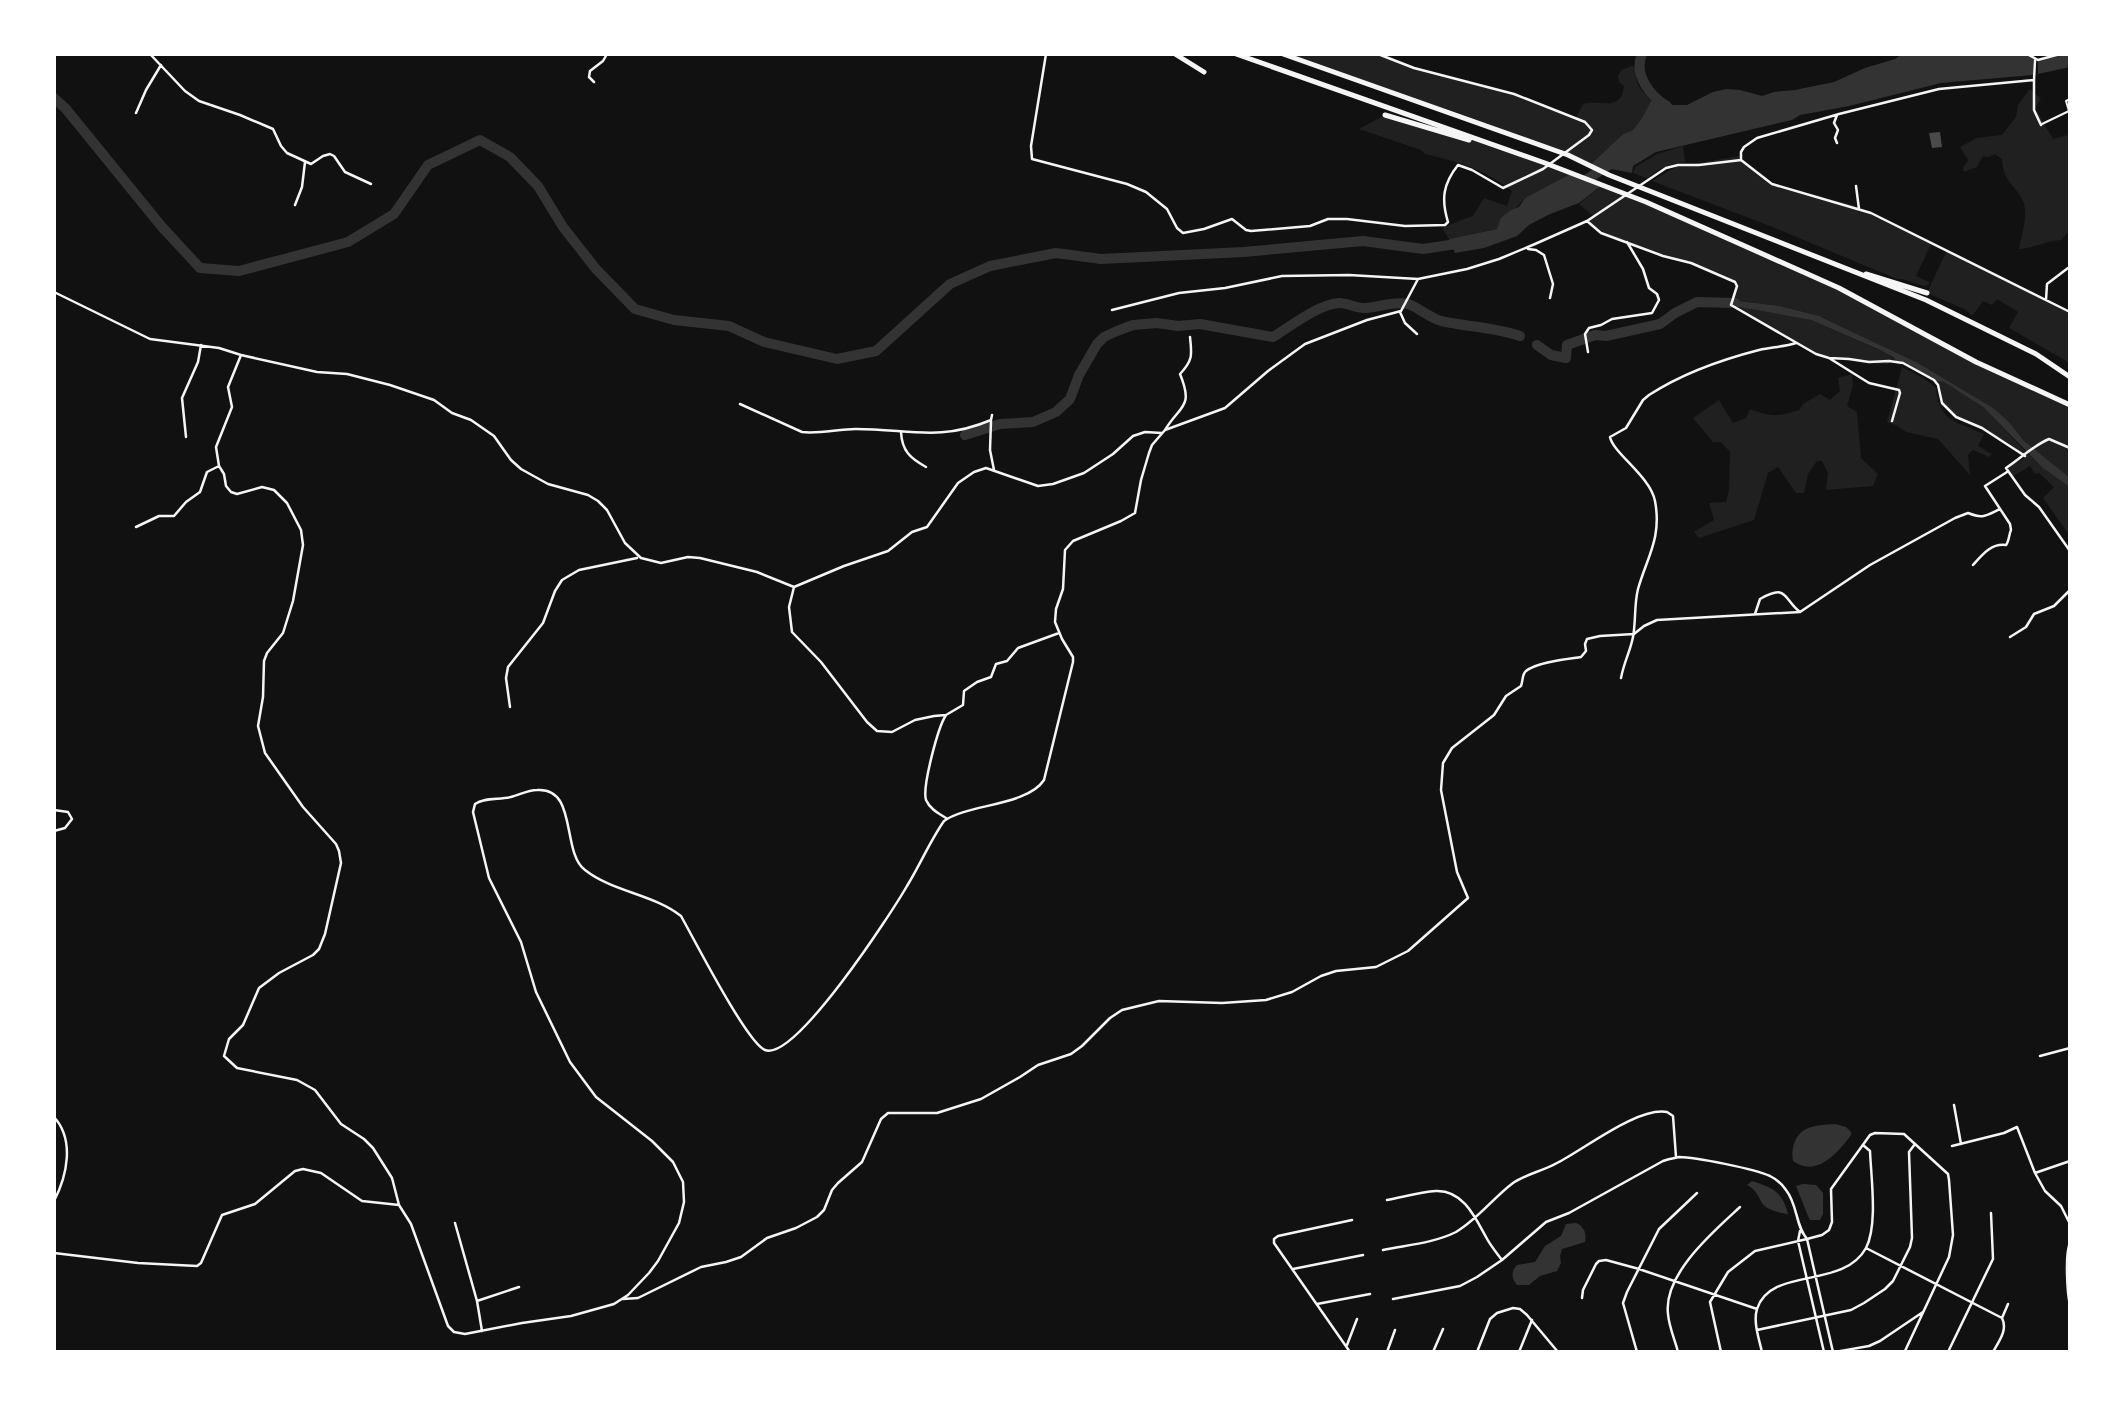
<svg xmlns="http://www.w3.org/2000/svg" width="2124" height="1406" font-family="Manrope,sans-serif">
<rect width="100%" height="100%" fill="#111"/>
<path fill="#202020" d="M1283 54H1375L1414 68 1516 94 1576 118 1583 104C1600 99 1621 113 1624 86L1619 82 1618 76 1621 70 1632 66 1637 67C1634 86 1641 88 1651 101L1642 118 1633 130 1623 134 1590 165Z
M2030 89 2041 99 2035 108 2053 139 2067 135 2070 140V230L2061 240C2045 241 2034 248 2019 249 2021 234 2028 220 2024 204 2019 187 2003 184 2002 159L1995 154 1988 157 1983 156 1977 167 1964 172 1963 168 1968 160 1960 147 1977 138 2002 135 2016 117 2018 105Z
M1385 115 1486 144 1572 173 1525 198 1497 229 1449 239 1442 228C1453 224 1462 219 1473 216L1484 198 1507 206 1512 191C1484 169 1459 162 1425 154L1421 150 1359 129Z
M1683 146 1685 162C1671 164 1657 168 1648 179L1633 173 1635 167 1657 154Z
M1739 156 1769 182 1859 207 1932 242 1916 276 1929 282V284L1926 286C1915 285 1907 278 1897 279L1770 226 1652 181 1676 167Z
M1602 185 1839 288 1975 362 2070 405V536L2043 498 2054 487 2039 473 2035 474 2030 466 2012 477 2008 469 2009 464 2024 459C2005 431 1971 431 1949 411 1941 403 1938 392 1936 381L1944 382 1983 407 2029 455 2034 450 2024 441 2009 422 1992 408 1918 363 1819 316 1780 306 1733 300 1737 286 1735 282C1720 275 1705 268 1689 263 1655 252 1615 244 1587 221L1593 216 1579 204Z
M1947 250 2070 312V363L2009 328 2018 312 1997 299 1992 305 1983 301 1972 316 1966 310 1927 293Z
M1731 305 1811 320 1888 354 1896 361 1891 360 1888 364C1875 364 1864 362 1852 360 1839 357 1828 358 1816 354Z
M1902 367 1925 379 1936 388C1939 422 1956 421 1984 434L1978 446 1992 454 1989 457 1973 450 1968 455 1970 475 1938 439 1906 432 1896 425 1887 422Z
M1852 374 1853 385 1847 406 1857 412 1861 458 1878 474 1873 486 1826 490 1828 473 1822 461H1817L1808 474 1804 493H1796L1778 467 1768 473 1754 520 1699 538 1694 532 1714 520 1709 503 1726 502 1729 490 1730 452 1721 442H1713L1693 418 1719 400 1733 423 1746 418 1750 409C1772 417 1776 417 1799 410L1803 404 1820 394 1830 400 1840 391 1838 378Z"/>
<path fill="#333" d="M2026 54 2033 58V75L1941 83 1849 106 1800 115 1792 120 1656 152 1633 166 1632 173 1590 165 1623 134 1633 130 1642 118 1651 101 1657 99 1673 105H1687L1713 92 1726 89 1740 90 1762 96 1774 92 1795 90 1834 82 1865 68 1895 59 1901 55Z
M2063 54H2070V67L2038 74V62Z
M1572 173 1602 185 1579 203 1550 214 1529 225 1517 236 1484 248 1455 253 1449 239 1497 229 1501 218 1511 210 1519 207 1525 198Z
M1722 299 1780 306 1819 316 1918 363 1993 408 2009 422 2024 441 2070 478V487L2043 468 1983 407 1944 382 1936 381 1904 362 1896 361 1893 357 1880 350 1811 320 1723 304 1721 302Z
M1836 1124 1846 1127 1851 1132V1135C1838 1153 1816 1178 1793 1161 1792 1154 1792 1151 1794 1144 1800 1125 1818 1125 1836 1124Z
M1752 1181C1773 1188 1782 1191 1788 1214 1781 1213 1766 1210 1762 1203 1757 1194 1756 1190 1747 1185Z
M1803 1184 1816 1185 1823 1193V1214L1820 1220H1810L1808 1216 1796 1186Z
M1576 1223C1584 1226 1587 1234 1585 1242L1562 1249 1560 1256 1561 1263 1557 1271 1540 1276 1529 1285H1517C1511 1278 1511 1271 1517 1265L1535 1262 1545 1246 1561 1236 1566 1224Z"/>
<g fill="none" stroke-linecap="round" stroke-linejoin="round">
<path stroke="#333" stroke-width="10" d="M1642 54C1633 75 1651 97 1667 106
M54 98 66 109 162 227 200 268 239 271 348 242 394 214 428 165 480 140 510 157 538 186 563 227 596 269 635 309 674 320 729 326 764 342 837 359 876 351 950 284 990 266 1056 253 1101 259 1244 252 1363 241 1423 249 1463 243
M1580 184 1616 160
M1537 345 1551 355 1566 358 1567 345 1595 335 1606 336 1660 324 1675 313 1697 302 1735 303
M965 435 1000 424 1033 422 1056 412 1070 399 1079 375 1097 344 1104 337 1117 331 1133 325 1157 323 1178 326 1200 324 1273 337C1291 326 1319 304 1339 303 1348 303 1357 309 1366 308 1380 307 1394 301 1408 304 1418 307 1428 317 1441 321 1468 327 1494 327 1520 336"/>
</g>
<path fill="#4a4a4a" d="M1940 132 1942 147 1932 148 1929 133Z"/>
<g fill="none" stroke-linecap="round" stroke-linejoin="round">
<path stroke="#f5f5f5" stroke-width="2" d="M2042 124 2069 111 2066 101 2070 99"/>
<path stroke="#f5f5f5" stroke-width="2.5" d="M150 54 185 91 199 101 240 115 273 129 281 146 287 153 311 164 323 156 330 154 334 156 345 172 371 184
M1046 54 1031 146 1032 159 1127 184 1146 192 1167 209 1177 228 1183 233 1204 229 1232 219 1246 230 1251 231 1310 226 1328 219H1347L1405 226 1445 225 1448 222C1441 199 1443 184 1458 165L1472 170 1503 188 1543 169 1589 135 1592 130 1585 122 1514 94 1414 68 1378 54
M2027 54 2038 60 2060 54
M2034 80V110L2041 125
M594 82 589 77 590 71 603 61 607 54
M2069 111 2070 113
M136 113 146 90 161 65
M1837 115 1834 123 1838 130 1835 138 1837 143
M1741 160 1772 184 1871 213 2070 312
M1741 160V152L1744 147 1757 138 1839 114 1939 89 2034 80 2035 60
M1856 186 1859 209
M295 205 302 187 305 162
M1587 221 1601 233 1663 256 1691 263 1735 282 1737 286 1731 305 1816 354 1829 358 1849 359 1869 362 1889 361 1903 363 1934 380 1938 385 1942 403 1956 417 1982 428 2025 456
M1528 249 1536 250 1544 255 1553 284 1550 298
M54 292 150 339 219 348 241 355 317 372 347 374 390 385 434 400 452 413 471 420 494 436 511 460 521 469 548 484 588 495 598 501 607 510 625 543 641 558 661 563 688 557 700 558 757 572 794 587 844 566 888 551 912 532 927 527 958 483 974 472 986 468 1038 486 1053 484 1084 473 1113 454 1133 436 1145 432 1162 433
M2046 300 2047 284 2068 268
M1112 310 1179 293 1225 288 1282 276 1349 275 1418 279
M1400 312 1405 323 1417 334
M1588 352 1585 334 1589 328 1601 325 1612 319 1652 313 1659 300 1657 294 1649 288 1643 269 1627 242
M1829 358 1869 383 1899 390 1900 393 1892 421
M740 404 802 432C820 434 838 429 856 429 909 429 939 442 991 420L992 415
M991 421 990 450 994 470
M1165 430C1180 405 1194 408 1180 374 1193 360 1192 355 1190 337
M901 432C902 451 910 458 926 467
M186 437 182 398 198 362 201 345
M2070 448 2049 439C2034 445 2020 459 2006 468L2025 495 2039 507 2070 551
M219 466 224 474 226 486 231 492 237 494 262 487 274 490 287 503 301 530 303 545 293 601 283 633 267 653 264 661 263 697 258 726 265 753 303 807 336 844 339 851 341 863 325 934 319 949 313 955 279 973 259 988 243 1025 229 1039 224 1056 237 1068 297 1080 315 1090 341 1124 364 1139 373 1148 392 1178 399 1205
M136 527 159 516H174L186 502 200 492 207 472 219 466 216 447 232 407 228 387 241 355
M1973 565C1982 555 1991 543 2006 545 2009 542 2009 534 2011 530L2010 524 1985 486 2007 472
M794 587 789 607 792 632 821 662 867 722 877 731 892 732 915 720 934 716 946 715 963 705 964 691 977 682 991 677 996 664 1007 661 1018 648 1059 633
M1755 614 1760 599C1788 583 1783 599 1800 612
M2010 637 2026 627 2034 614 2054 606 2070 590
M1621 678C1624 662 1630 652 1633 637 1636 621 1634 605 1638 589 1647 557 1662 538 1655 501 1650 476 1613 453 1610 437L1626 428 1643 400 1649 395C1683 373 1720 360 1759 350 1772 347 1784 347 1796 343
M510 707 506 678 508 667 543 623 555 591 562 580 579 570 637 558
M54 810 68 812 72 819 65 828 54 831
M946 818C938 813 930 809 926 800 922 787 938 727 946 715
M2040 1056 2070 1048
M1954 1105 1961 1144
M54 1117C75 1140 67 1176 54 1201
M1952 1146 2004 1133 2017 1127 2035 1173 2070 1161
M2035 1173 2045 1191 2061 1206 2070 1224
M1387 1200C1403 1197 1420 1192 1436 1191 1463 1190 1475 1217 1486 1237 1490 1245 1496 1252 1502 1260
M455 1223 477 1301 482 1331
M1800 1231 1798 1241 1824 1352
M2070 1243C2065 1253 2067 1292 2070 1305
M1866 1248 2002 1318
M1383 1250C1407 1245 1434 1243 1456 1232 1478 1219 1493 1198 1513 1183 1526 1174 1543 1171 1557 1163 1585 1149 1637 1107 1667 1112L1673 1116 1676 1157
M54 1253 138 1263 197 1266 201 1263 222 1215 255 1204 295 1171 303 1169 321 1173 362 1201 399 1205 411 1224 448 1326 454 1332 465 1334 522 1323 571 1316 614 1304 628 1295 649 1273 658 1261 679 1223 684 1202 683 1182 673 1162 652 1141 596 1097 570 1062 536 992 521 942 489 878 473 812 475 804C484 797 500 800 511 797 519 795 528 790 537 790 578 787 561 852 585 870 613 892 653 894 681 916 694 939 747 1043 765 1050 795 1062 892 912 907 886 920 865 930 841 944 821 967 804 1027 806 1044 780L1073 662V657L1062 639 1055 622 1056 609 1063 589 1065 550 1073 541 1121 521 1135 513 1141 480 1149 453 1152 445 1165 430 1225 408 1268 371 1305 344 1367 320 1401 311 1418 279 1467 269 1499 259 1535 244 1587 221 1666 168 1678 165H1699L1741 160
M1293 1269 1363 1255
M1582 1298 1583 1290 1596 1264 1599 1261 1606 1260 1639 1269 1757 1309
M623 1299 638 1298 701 1267 726 1262 741 1257 767 1238 796 1228 817 1217 824 1210 832 1190 838 1183 862 1162 881 1119 888 1113H937L981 1099 1020 1077 1038 1065 1071 1054 1082 1046 1110 1018 1122 1010 1159 1001 1222 1003 1266 1000 1292 992 1321 976 1336 971 1376 967 1408 951 1468 898 1457 872 1441 790 1443 763 1452 748 1494 715 1506 696 1521 686C1523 681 1522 674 1526 671 1536 662 1568 659 1581 657L1586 651 1585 644 1587 639 1600 636 1634 634 1644 626 1657 620 1800 612 1870 565 1955 518 1968 513C1983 519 1985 516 2000 509
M1393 1299 1460 1286 1477 1277 1502 1260 1546 1222 1569 1213 1663 1161C1668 1159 1674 1158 1679 1157 1695 1157 1755 1169 1770 1176 1776 1179 1782 1184 1786 1190 1798 1205 1795 1225 1807 1239L1833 1352
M477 1301 519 1287
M1317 1304 1370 1294
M2002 1318 2008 1304
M1757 1330 1851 1310 1864 1303 1885 1289 1893 1281 1910 1247 1912 1238 1909 1152 1915 1144
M1347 1345 1357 1319
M1350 1352 1274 1243V1239L1278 1236 1352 1220
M1387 1352 1395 1330
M1433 1352 1443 1329
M1477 1352 1490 1319 1497 1313 1513 1308 1520 1309 1527 1315 1558 1352
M1519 1352 1532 1320
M1637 1352 1623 1303 1627 1292 1659 1229 1697 1193
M1678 1352C1675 1340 1669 1327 1668 1314 1663 1274 1714 1231 1740 1207
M1721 1352 1710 1302 1728 1272 1755 1251 1807 1239 1822 1235 1829 1230 1832 1222 1831 1189 1870 1135 1875 1133 1904 1134 1948 1174 1949 1180 1953 1235 1949 1257 1905 1351
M1762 1352C1759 1339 1753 1322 1757 1309 1771 1266 1843 1290 1866 1248 1878 1225 1871 1177 1870 1151L1863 1145
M1835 1352 1869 1346 1880 1341 1923 1312
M1948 1352 1993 1259 1991 1213
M1993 1352C1999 1341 2008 1330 2002 1318"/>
<path stroke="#f5f5f5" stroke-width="5" d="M1175 54 1204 72
M1236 54 1545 163 1646 202 1839 288 1976 362 2070 405
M1283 54 1568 155 1609 175 1926 300 2036 354 2070 377
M1385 115 1469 140
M1866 274 1927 293"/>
</g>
<rect width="2124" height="1406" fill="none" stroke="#ffffff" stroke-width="112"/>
</svg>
